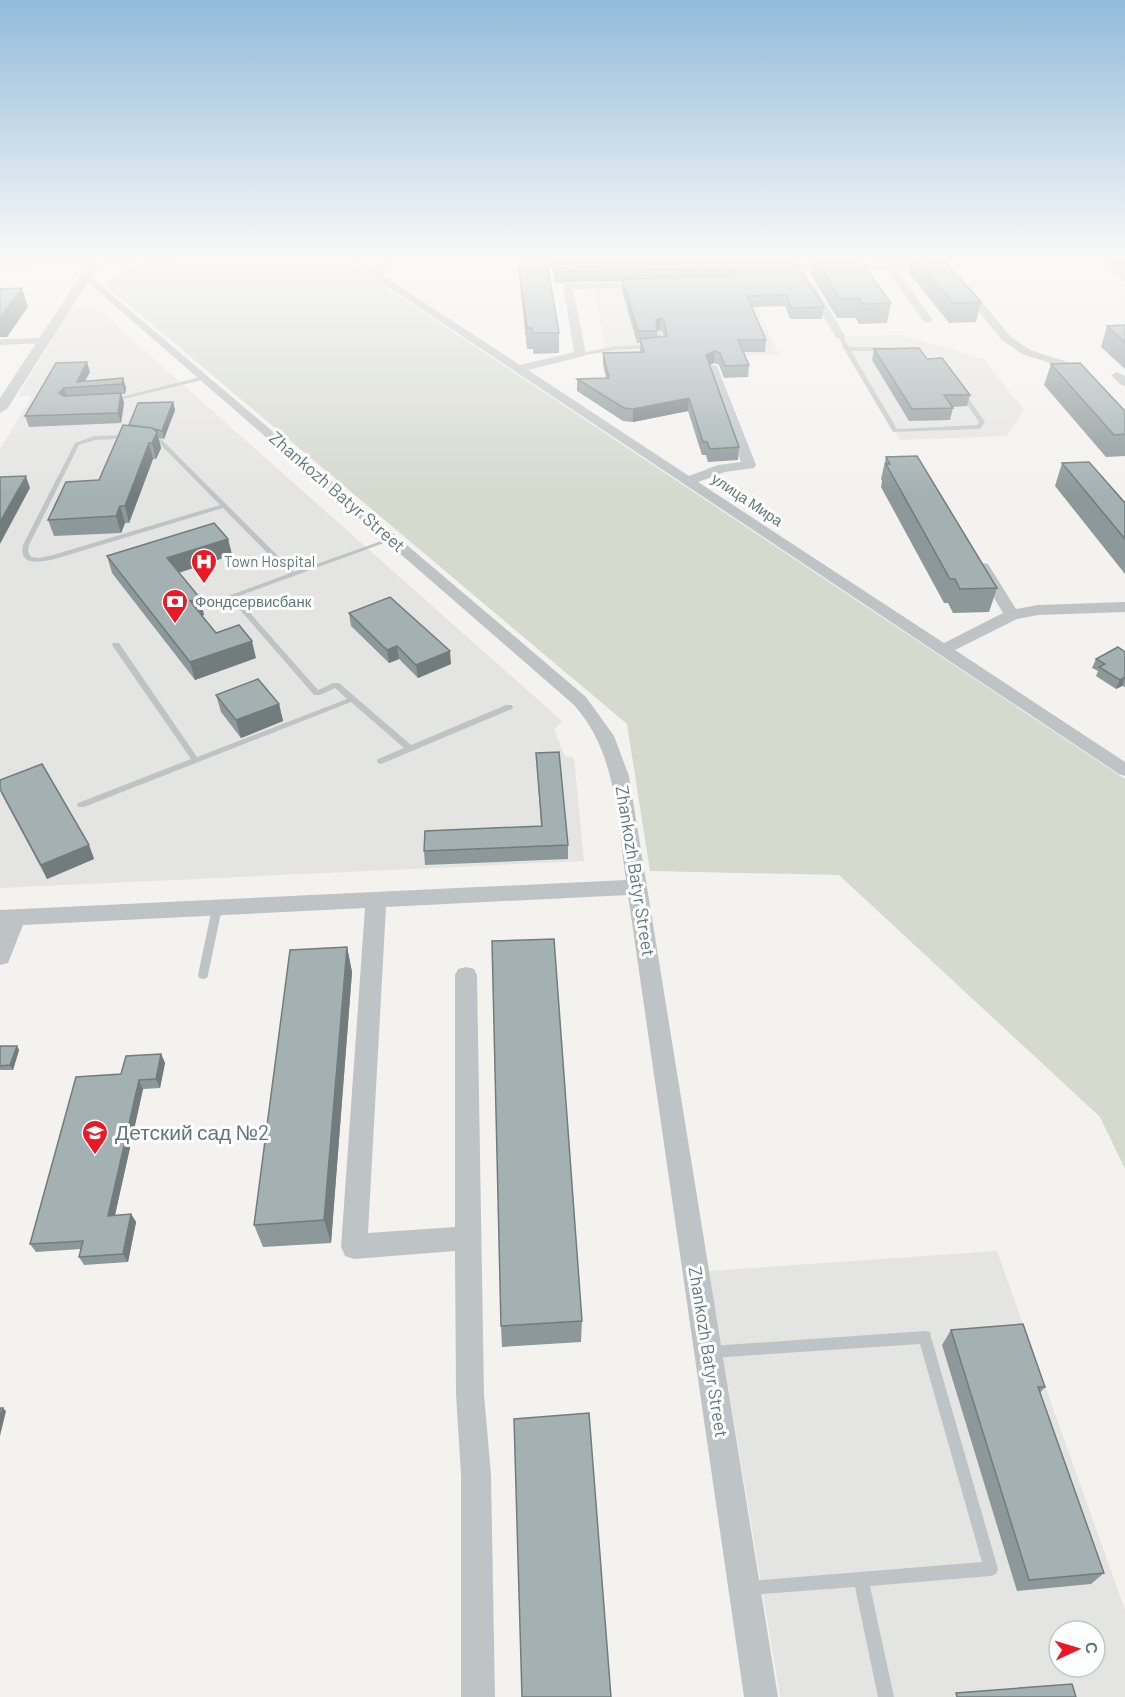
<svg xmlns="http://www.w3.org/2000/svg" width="1125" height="1697" font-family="Barlow,sans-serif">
<rect width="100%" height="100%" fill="#f4f2ef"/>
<path fill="#e4e4e3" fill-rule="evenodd" d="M743 282 780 355 606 356 595 287Z
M93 305 562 721 554 730 565 756 574 758 584 861 0 888V449L32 396H18L70 310Z
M902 335 983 359 1024 410 1007 436 900 440 840 336Z
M997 1251 1125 1610V1697H780L709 1271ZM1059 1631H1095V1667H1059Z"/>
<path fill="#d5d9ce" d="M288 258H339L345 260 1125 779V1169L1100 1117 839 875 650 871 627 724 104 284 131 266 146 262Z"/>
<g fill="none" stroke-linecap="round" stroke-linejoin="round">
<path fill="#bec4c6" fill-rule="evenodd" d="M659 332 661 333 664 347 615 350 580 356 577 354 615 346 659 345 657 333Z
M838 335H842L849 347H885L888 349 885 351H851L897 429 977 425 979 422 959 393 962 391 964 392 985 422 981 428 979 429 893 432 844 349Z
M204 376 206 377V379L112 402 109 400Z
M130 435 132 436V438L95 440 79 445 29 545 28 551 31 557 39 558 53 555 220 505 157 441 143 437 146 435 161 439 294 572 390 538 395 539 236 597 318 690 333 683H339L411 745 506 705H512L513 707 512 709 381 764 378 763 377 761 378 759 404 748 351 702 84 807H78L77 805 78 803 191 759 112 645 113 643H119L197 757 347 699 335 688 320 695H314L228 596 288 574 223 508 55 559C41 562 18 567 23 545L75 443 94 436Z
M217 904 220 906 222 908 208 975 207 978 203 979 199 978 198 975 212 908 214 906Z
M925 1331 930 1332 931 1337 998 1569 996 1574 991 1576 870 1586 894 1697H878L855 1587 750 1595 745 1593 743 1588 745 1583 750 1581 982 1562 920 1344 711 1358 706 1357 705 1352 706 1347 711 1346Z"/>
<path fill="#bec4c6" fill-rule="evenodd" d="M345 258H356L375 270 388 258H398L382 275 520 365 574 352 563 284 652 282V286L648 287 573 289 586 354 584 356 528 370 689 476 718 465 741 462 707 368 713 365 717 366 756 465 754 468 725 472 698 482 944 643 1003 613 976 567 983 563 988 564 1016 609 1038 605 1125 602V612L1038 615 1017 619 955 650 1125 762V776L1119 774Z
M1096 258H1107L1125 274V282Z
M935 262 938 263V267L896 269 933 320 928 323 924 322 886 269 799 271 794 268 799 265Z
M86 273 586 697 614 736 629 776 778 1697H744L628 895 386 907 368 1233 455 1227V975L458 969 466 967 474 969 477 975 484 1394 491 1475 495 1697H461V1475L456 1394 455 1251 354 1259 345 1256 341 1247 365 908 23 925 8 963 0 965V910L626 880C617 819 617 753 574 705L83 278V274Z
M806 284 815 286 845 336 844 338H836L835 336 805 286Z
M960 285H968L1010 336 1030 350 1077 365 1100 385 1125 412V423L1121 422 1092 389 1069 369 1022 354 1002 340 960 289Z
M44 338 48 339V343L0 345V339Z
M1117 372 1125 376V386L1121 385 1111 375Z"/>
<path fill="#bec4c6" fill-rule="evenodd" d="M0 258H187L181 262 100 263 7 409 0 413V398L88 264 0 266Z"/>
</g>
<path fill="#8c9899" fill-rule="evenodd" d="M550 258H736L824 307 822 319H790L785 306 752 307 766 340 765 352H744L749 365 748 377 724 378 719 365 714 363 710 365 739 447 738 460 708 462 706 455H702L688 411 633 422 623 421 577 391V379L606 378 603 365V353L640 352V343H637L622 290V281L555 283ZM660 330 663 333 664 337H657V331Z
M813 258H859L891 303 887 323 859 324 856 318H837L811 275Z
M912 258H942L981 302 976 322 949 323 909 273Z
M1112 258H1125V267H1120L1111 259Z
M519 267 559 333V353L533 354V349H527L520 286Z
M1125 325V369L1101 347 1107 326Z
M874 349 927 359 970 395 967 406 952 407 953 408 950 420 909 421 872 360Z
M56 363 90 372 85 381 123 378 126 388 125 394H121L124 403 121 423 29 427 25 416Z
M1051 364 1125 411V456L1106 457 1044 385Z
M173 402 175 410 164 439 158 438 161 448 156 459H153L129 523H125L121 533 54 536 48 520 99 480 129 426Z
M886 457 997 588 989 612 953 613 948 603H944L881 487 882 481 881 479Z
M1062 463 1125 503V574L1055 486Z
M228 539 232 555 179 573 200 598 204 615 202 616 216 633 256 658 195 680 112 573 107 556Z
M349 613 451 664 418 678 399 659 389 663 351 626Z
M1125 652V687L1122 686 1116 689 1096 676 1098 671 1092 668 1096 659Z
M216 695 279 704 283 721 241 738 221 712Z
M536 753 568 845V859L425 865 424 851 541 826Z
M0 789 89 845 94 859 47 879 2 795Z
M347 947 352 972 331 1243 263 1247 254 1225Z
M0 1046H17L19 1050 13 1070H0Z
M161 1054 165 1063 160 1088 143 1089 115 1215 131 1214 136 1222 128 1262 84 1265 79 1257 81 1249 36 1252 30 1244 121 1074Z
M582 1321 581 1342 502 1347 501 1326Z
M951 1330 1045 1387 1040 1393 1104 1573 1091 1584 1017 1591 942 1345Z"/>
<path fill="#727c7d" d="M22 288 28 307 7 337H0V318Z
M661 318 660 330 657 331 656 320Z
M715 351 714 363 705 367 706 355Z
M87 362 90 372 82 386 77 382Z
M123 378 126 388 125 394 122 384Z
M64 388 67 398 59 393Z
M121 393 124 403 121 423 118 413Z
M689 398 688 411 633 422V409Z
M173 402 175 410 164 439 162 431Z
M157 432 161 448 156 459 152 443Z
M149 443 153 459 129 523 125 506Z
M26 476 30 488 0 544V522Z
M120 506 125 523 121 533 116 516Z
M228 539 232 555 171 575 167 558Z
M200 598 204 615 194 618 190 601Z
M252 641 256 658 195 680 190 662Z
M397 646 399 659 389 663 387 650Z
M450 651 451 664 418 678 416 665Z
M1125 677 1122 686 1116 689 1120 680Z
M279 704 283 721 241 738 236 720Z
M89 845 94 859 47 879 41 865Z
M347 947 352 972 331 1243 324 1220Z
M17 1046 19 1050 13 1070 10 1065Z
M161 1054 165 1063 160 1088 156 1079Z
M139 1080 143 1089 113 1224 108 1216Z
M131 1214 136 1222 128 1262 123 1254Z
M3 1408 6 1411 0 1436V1419Z"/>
<path fill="#a3b1b2" stroke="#727c7d" stroke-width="1.5" d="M552 258H793L824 307 792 308 786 295 747 296 766 340H738L749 365 725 366 720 353 715 351 706 355 739 447 710 449 707 442H703L689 398 633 409 624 408 577 379 609 378 603 353 644 352 640 339 667 336 664 321 661 318 656 320 657 331H638L622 279 730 276 736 274V269L734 267 555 272Z
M815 258H859L891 303 863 304 859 298 840 299Z
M916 258H942L981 302 953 303Z
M547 262 559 333H533L532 328H527L519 267H524V263Z
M22 288 0 318V289Z
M1125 325V342L1107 326Z
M919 348 927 359 942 358 970 395H944L953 408 912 409 874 349Z
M87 362 77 382 123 378 122 384 64 388 59 393 64 396 121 393 118 413 25 416 56 363Z
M1080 363 1125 411V434L1114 435 1051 364Z
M173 402 162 431 154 429 152 428 129 425 138 403Z
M123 425 152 428 157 432 152 443H149L125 506H120L116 516 48 520 66 482 99 480Z
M917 456 997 588 960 589 955 579H950L886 464H890L886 457Z
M1089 462 1125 503V539L1062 463Z
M26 476 0 522V477Z
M214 523 228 539 167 558 200 598 190 601 216 633 239 625 252 641 190 662 107 556Z
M390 597 450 651 416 665 397 646 387 650 349 613Z
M1118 647 1125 652V677L1120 680 1099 667 1105 664 1096 659Z
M258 679 279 704 236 720 216 695Z
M559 752 568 845 424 851 425 831 542 826 536 753Z
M42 764 89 845 41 865 0 789V780Z
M554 939 582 1321 501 1326 492 941Z
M347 947 324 1220 254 1225 290 950Z
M0 1046H17L10 1065 0 1066Z
M161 1054 156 1079 139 1080 108 1216 131 1214 123 1254 79 1257 83 1241 30 1244 76 1077 121 1074 126 1056Z
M1023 1324 1045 1387H1038L1104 1573 1029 1580 951 1330Z
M0 1408H3L0 1419Z
M589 1413 611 1697H522L514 1419Z
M1072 1684 1076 1697H957L956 1693Z"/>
<linearGradient id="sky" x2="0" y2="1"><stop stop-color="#92bbda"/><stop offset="0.52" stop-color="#faf9f8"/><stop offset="1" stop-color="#faf9f8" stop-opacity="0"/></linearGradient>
<rect width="1125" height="496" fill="url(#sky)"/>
<defs>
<symbol id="hospital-pin" viewBox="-11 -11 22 30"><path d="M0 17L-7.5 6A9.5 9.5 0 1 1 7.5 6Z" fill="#eb1825" stroke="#fff"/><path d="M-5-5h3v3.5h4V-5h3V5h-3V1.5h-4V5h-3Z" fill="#fff"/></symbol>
<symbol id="bank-pin" viewBox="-11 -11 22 30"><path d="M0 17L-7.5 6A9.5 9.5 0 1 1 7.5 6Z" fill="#eb1825" stroke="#fff"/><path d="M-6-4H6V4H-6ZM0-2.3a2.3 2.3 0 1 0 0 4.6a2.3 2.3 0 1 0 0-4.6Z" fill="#fff"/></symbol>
<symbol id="school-pin" viewBox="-11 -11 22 30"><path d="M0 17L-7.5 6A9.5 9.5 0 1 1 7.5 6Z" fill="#eb1825" stroke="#fff"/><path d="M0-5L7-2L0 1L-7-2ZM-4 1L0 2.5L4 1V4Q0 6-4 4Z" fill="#fff"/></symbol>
</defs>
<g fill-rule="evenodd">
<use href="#hospital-pin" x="189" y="547" width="30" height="40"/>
<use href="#bank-pin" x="160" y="587" width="30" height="40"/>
<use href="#school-pin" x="80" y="1118" width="30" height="40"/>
</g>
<g text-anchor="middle" stroke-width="6" stroke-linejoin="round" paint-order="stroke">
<g font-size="15" fill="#5d787c" stroke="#fff">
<text transform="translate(747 500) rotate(34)" y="5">улица Мира</text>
</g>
<g font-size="15" fill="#5d787c" stroke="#fff" text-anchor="start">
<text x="224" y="567">Town Hospital</text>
<text x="195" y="607">Фондсервисбанк</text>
</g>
<g font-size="18" fill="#5d787c" stroke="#fff">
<text transform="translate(337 492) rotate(41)" y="6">Zhankozh Batyr Street</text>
<text transform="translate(635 871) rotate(81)" y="6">Zhankozh Batyr Street</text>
<text transform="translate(708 1352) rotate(81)" y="6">Zhankozh Batyr Street</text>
</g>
<g font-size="21" fill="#5d787c" stroke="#fff" text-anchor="start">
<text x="115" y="1140">Детский сад №2</text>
</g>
</g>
<g transform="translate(1077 1649) rotate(86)"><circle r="28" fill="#ffffff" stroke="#bec9cb" stroke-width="1.5"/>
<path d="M0-4.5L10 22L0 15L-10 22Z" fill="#eb1825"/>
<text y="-9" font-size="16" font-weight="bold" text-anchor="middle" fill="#5d787c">С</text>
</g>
</svg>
